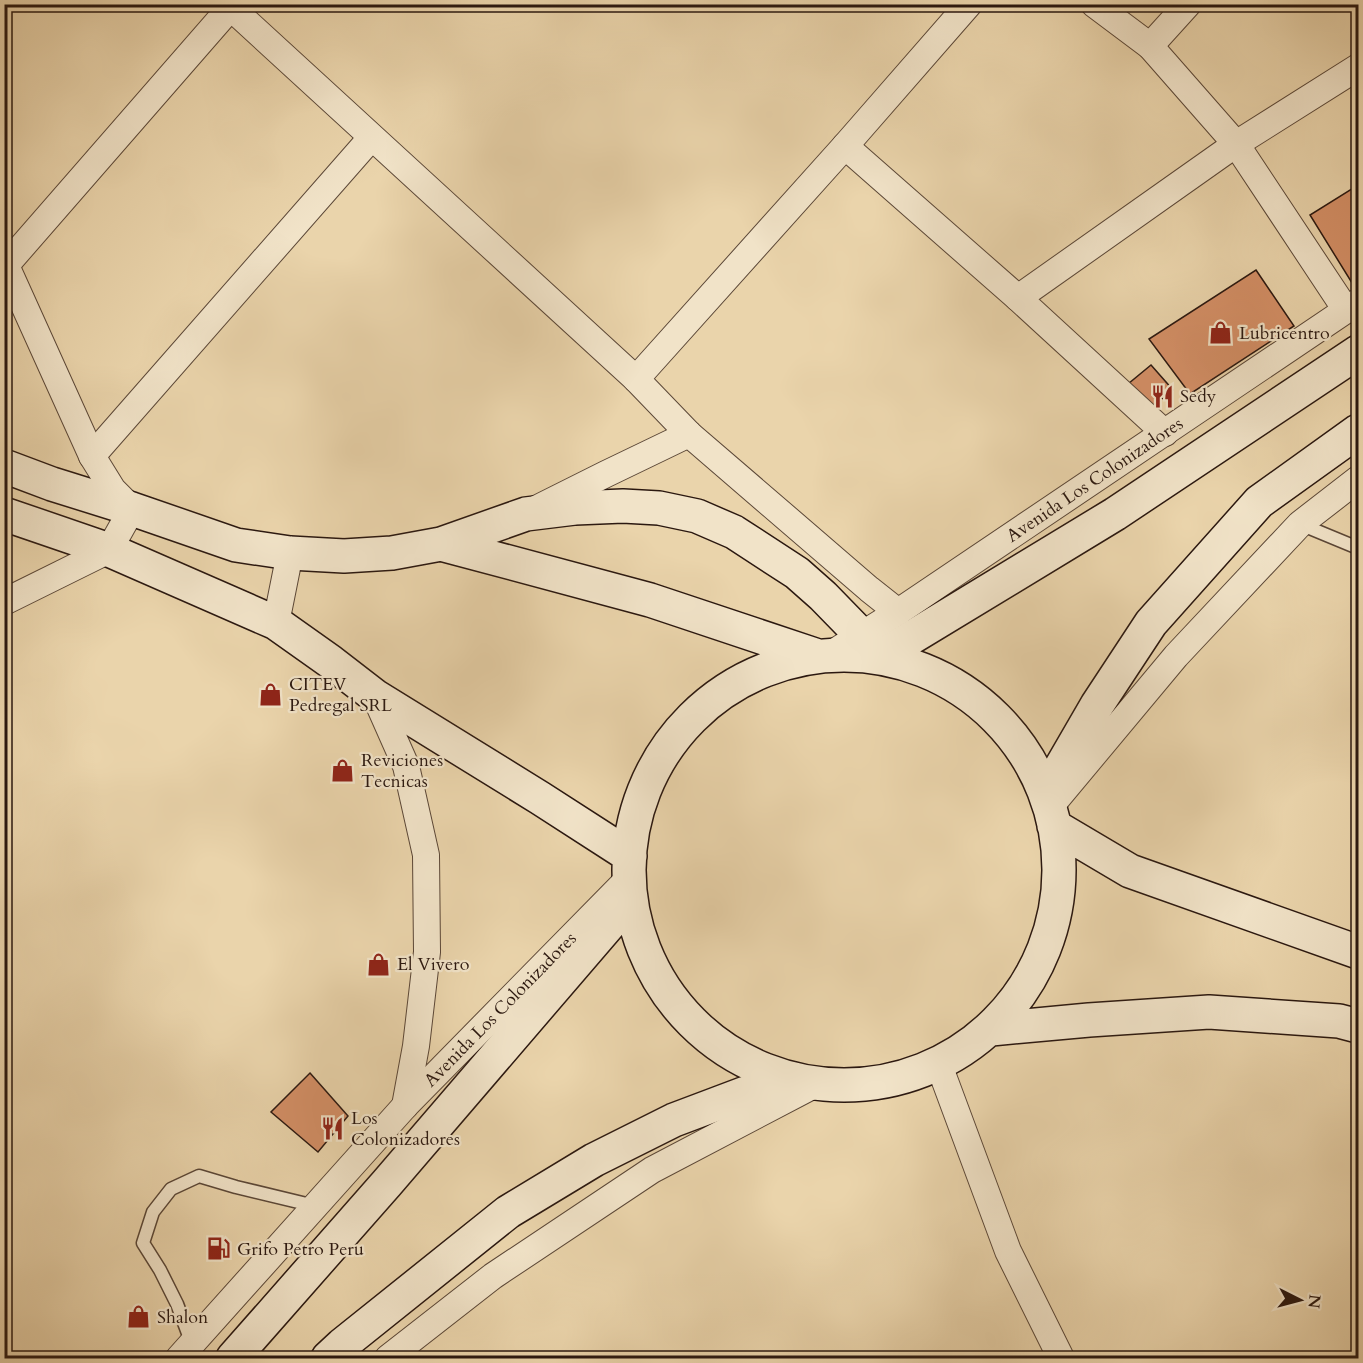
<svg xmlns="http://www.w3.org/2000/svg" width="1363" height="1363" font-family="Cardo,serif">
<rect width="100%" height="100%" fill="#ead4ab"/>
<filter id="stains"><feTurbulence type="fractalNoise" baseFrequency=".00333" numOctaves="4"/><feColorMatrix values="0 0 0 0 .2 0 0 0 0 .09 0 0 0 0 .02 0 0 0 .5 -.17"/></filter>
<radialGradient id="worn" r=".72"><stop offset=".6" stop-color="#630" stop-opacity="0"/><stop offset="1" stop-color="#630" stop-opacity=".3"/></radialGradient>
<path fill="#d48f66" stroke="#2b1810" stroke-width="1.5" d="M1358 185V290L1357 291 1310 215Z
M1256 270 1294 326 1190 394 1149 339Z
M1151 365 1173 390 1153 406 1128 384Z
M310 1073 348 1116 318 1152 271 1112Z"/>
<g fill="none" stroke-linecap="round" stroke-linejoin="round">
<defs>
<path id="lane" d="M1300 524 1358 548
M192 1344 177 1304 160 1270 143 1243 153 1212 171 1189 199 1176 236 1187 315 1206"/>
<g id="street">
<path d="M227 4 636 379 689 434 869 589 898 612"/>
<path d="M1094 4 1150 46 1236 144 1346 310"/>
<path d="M1150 46 1188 4"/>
<path d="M845 146 1018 298 1165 433"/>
<path d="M4 261 92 456 113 490 132 509 109 550 4 602"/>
<path d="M6 265 230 8"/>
<path d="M1018 298 1236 144 1358 67"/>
<path d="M636 379 845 146 969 4"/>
<path d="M92 456 371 138"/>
<path d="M538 508 606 474 689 434"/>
<path d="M276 623 290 553"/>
<path id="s1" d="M831 654 898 612 1358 302"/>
<path d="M375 696 406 766 426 855 427 952 416 1046 405 1106"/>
<path d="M1050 807 1176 656 1300 524 1358 479"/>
<path d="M939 1065 1008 1251 1061 1358"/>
<path id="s2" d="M179 1358 405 1106 630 877"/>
<path d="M388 1358 493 1276 652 1170 814 1085"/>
</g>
<path id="secondary" d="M4 466 52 484 132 509 236 545 290 553 344 556 392 553 441 544 526 514 575 508 623 506 659 508 697 516 734 532 797 573 823 596 861 635
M4 514 109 550 276 623 331 662 375 696 540 798 630 856
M441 544 650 600 815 655
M629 870a215 215 0 1 1 430 0a215 215 0 1 1-430 0Z
M881 656 1115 514 1358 352
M1046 793 1097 705 1151 623 1259 502 1358 431
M1054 826 1130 871 1358 952
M991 1029 1089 1020 1209 1012 1339 1021 1358 1026
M233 1358 387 1183 630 900
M328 1358 342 1345 508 1212 594 1160 674 1120 743 1094 789 1079"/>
</defs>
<use href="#lane" stroke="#5b4737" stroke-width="15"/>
<use href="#street" stroke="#5b4737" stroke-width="28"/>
<use href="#secondary" stroke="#2b1810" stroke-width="36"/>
<use href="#lane" stroke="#f1e3c8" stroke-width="12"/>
<use href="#street" stroke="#f1e3c8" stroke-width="26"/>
<use href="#secondary" stroke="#f1e3c8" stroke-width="33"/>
</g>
<defs>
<symbol id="shop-bare" viewBox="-9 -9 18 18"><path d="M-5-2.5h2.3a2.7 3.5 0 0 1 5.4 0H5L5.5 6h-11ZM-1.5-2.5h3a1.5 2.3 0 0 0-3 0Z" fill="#8f2418" stroke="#f1e3c8" stroke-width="2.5" paint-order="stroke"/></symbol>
<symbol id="restaurant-bare" viewBox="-9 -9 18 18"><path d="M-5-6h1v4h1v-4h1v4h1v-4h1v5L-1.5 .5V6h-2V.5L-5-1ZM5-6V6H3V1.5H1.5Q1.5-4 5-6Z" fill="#8f2418" stroke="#f1e3c8" stroke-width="2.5" paint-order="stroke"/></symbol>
<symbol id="fuel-bare" viewBox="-9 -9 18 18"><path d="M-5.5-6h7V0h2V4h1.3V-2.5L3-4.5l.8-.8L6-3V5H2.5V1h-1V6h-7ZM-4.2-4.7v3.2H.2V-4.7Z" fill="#8f2418" stroke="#f1e3c8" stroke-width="2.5" paint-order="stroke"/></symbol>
</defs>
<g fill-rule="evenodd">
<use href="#shop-bare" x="1204" y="316" width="33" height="33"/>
<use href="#restaurant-bare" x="1146" y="380" width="33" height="33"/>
<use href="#shop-bare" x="254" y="678" width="33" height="33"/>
<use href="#shop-bare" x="326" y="754" width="33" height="33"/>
<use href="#shop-bare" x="362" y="948" width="33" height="33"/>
<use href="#restaurant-bare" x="316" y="1112" width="33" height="33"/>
<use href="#fuel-bare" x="202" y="1232" width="33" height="33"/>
<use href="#shop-bare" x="122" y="1300" width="33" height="33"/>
</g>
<g text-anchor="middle" stroke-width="4.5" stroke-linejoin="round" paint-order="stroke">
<g font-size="18" fill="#2b1810" stroke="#f1e3c8" text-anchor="start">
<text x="1239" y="339">Lubricentro</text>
<text x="1180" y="402">Sedy</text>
<text x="289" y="690">CITEV<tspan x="289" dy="21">Pedregal SRL</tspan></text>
<text x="361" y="766">Reviciones<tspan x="361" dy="21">Tecnicas</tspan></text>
<text x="397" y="970">El Vivero</text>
<text x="351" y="1124">Los<tspan x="351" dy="21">Colonizadores</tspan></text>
<text x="237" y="1255">Grifo Petro Peru</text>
<text x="157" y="1323">Shalon</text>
</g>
<g font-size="18" fill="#2b1810" stroke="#f1e3c8">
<text dy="6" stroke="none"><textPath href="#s1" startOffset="316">Avenida Los Colonizadores</textPath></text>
<text dy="6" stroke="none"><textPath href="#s2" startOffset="474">Avenida Los Colonizadores</textPath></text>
</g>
</g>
<rect width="1363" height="1363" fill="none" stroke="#ead4ab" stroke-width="24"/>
<rect x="6" y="6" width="1351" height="1351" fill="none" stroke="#2b1810" stroke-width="3"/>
<rect x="12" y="12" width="1339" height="1339" fill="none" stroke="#2b1810" stroke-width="1.5"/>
<g transform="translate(1300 1300) rotate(96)" stroke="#f1e3c8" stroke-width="4.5" paint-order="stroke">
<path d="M0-4.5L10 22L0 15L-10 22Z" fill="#2b1810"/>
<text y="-9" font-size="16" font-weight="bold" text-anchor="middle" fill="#2b1810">N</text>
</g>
<rect width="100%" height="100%" filter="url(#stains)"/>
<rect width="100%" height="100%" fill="url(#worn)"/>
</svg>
